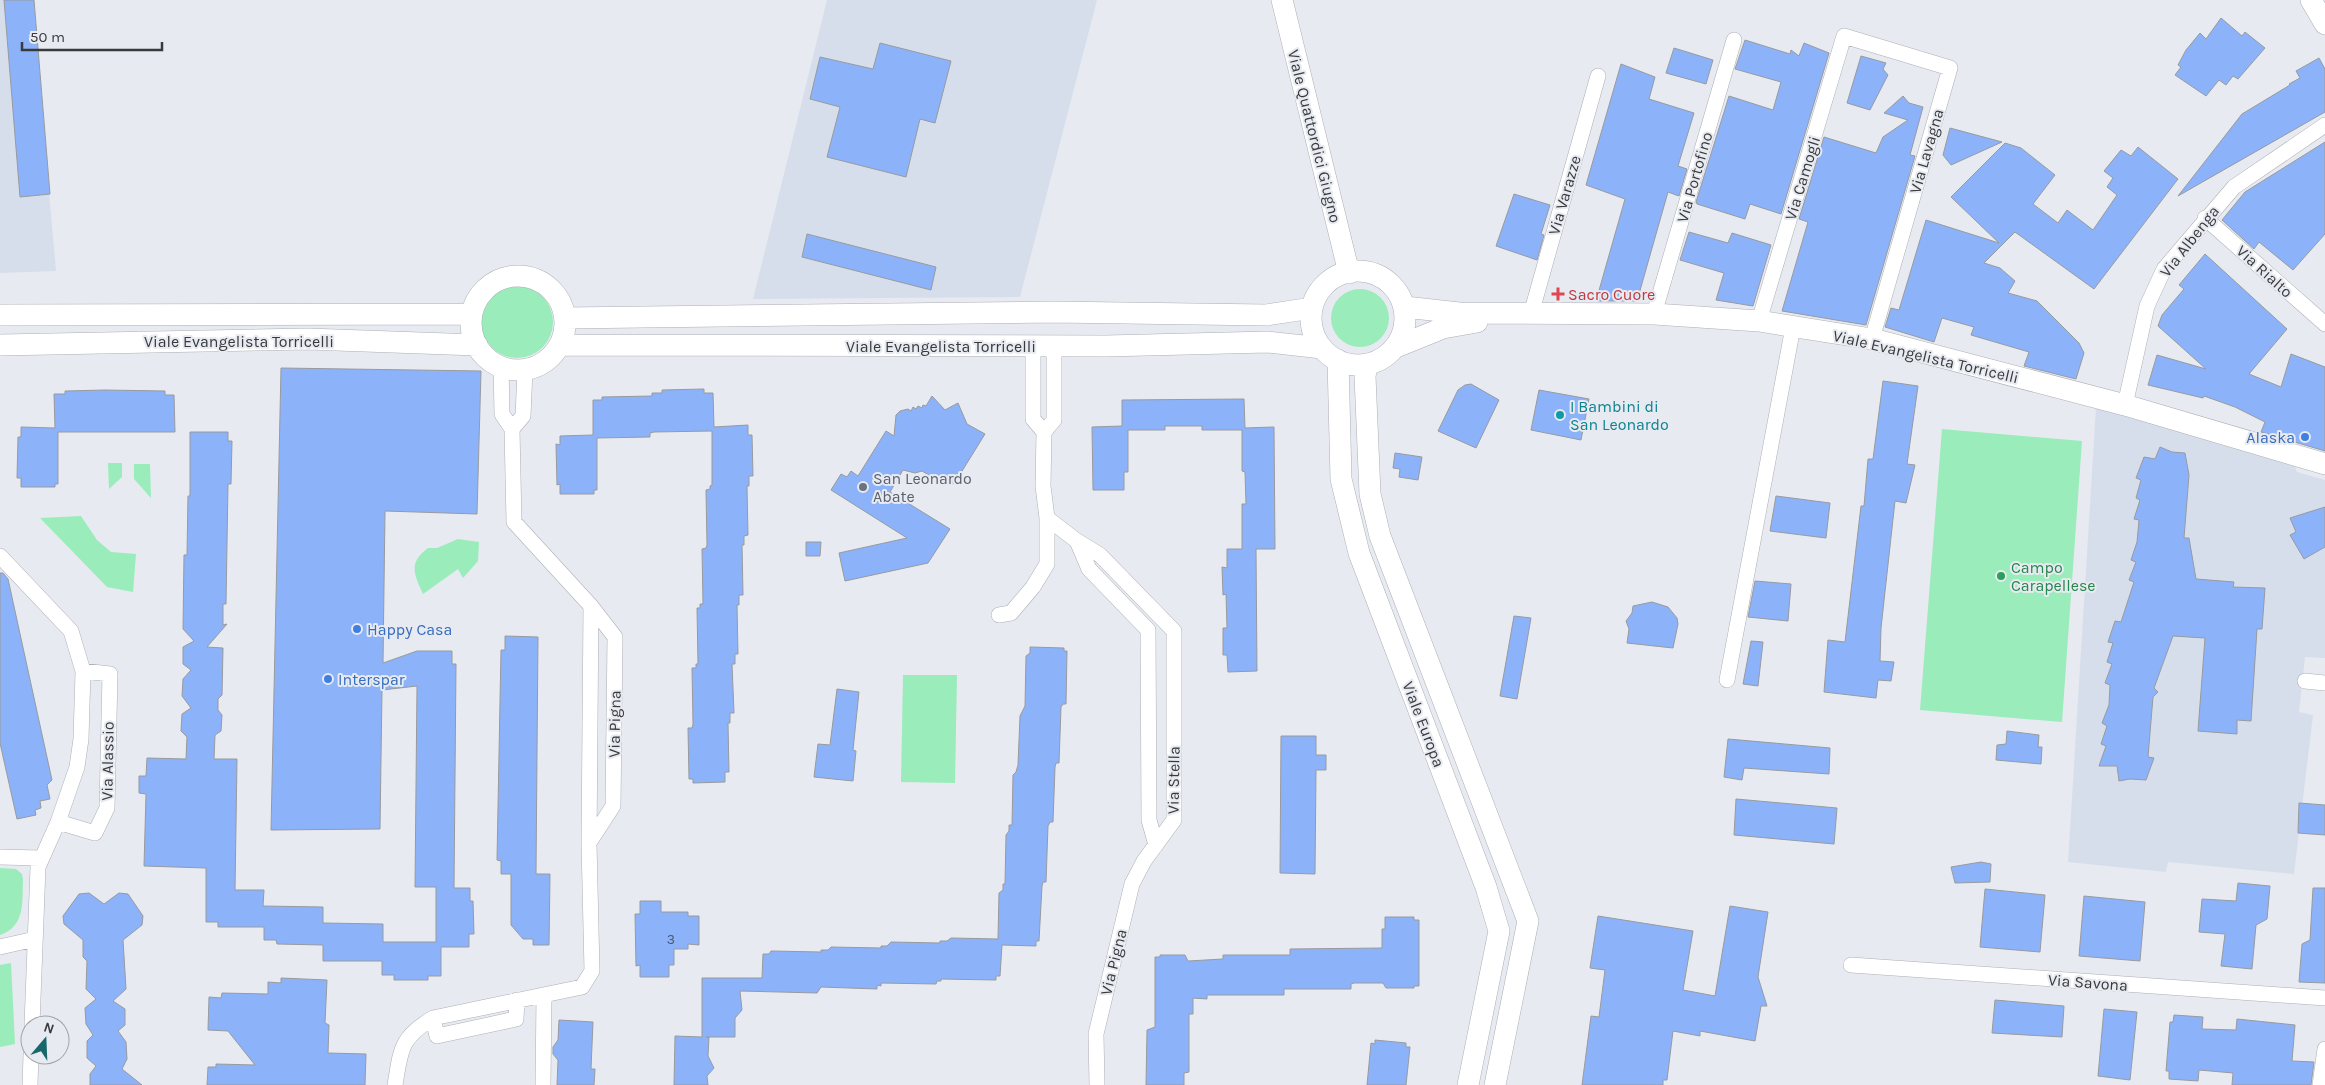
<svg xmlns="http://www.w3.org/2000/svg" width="2325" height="1085" font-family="Karla,sans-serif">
<rect width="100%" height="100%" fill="#e7eaf0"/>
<path fill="#d7deeb" d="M0 0H32L56 271 0 273Z
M827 0H1097L1020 297 753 299Z
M2096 407 2294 464 2297 472 2325 480V658L2305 657 2299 712 2313 715 2294 874 2168 862 2166 872 2068 862Z"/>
<path fill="#9aecba" d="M481 322a36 36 0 1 1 72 0a36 36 0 1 1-72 0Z
M1331 318a29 29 0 1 1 58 0a29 29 0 1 1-58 0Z
M1942 429 2082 441 2062 722 1920 710Z
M108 463H122V477L109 489Z
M134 464H150L151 498 134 479Z
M81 516 97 540 111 552 136 554 133 592 107 587 40 518Z
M458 539 479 542 478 561 463 578 458 569 423 594C414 574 408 563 428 548H437Z
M903 675H957L955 783 901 782Z
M0 868 16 869 22 874 23 879C22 901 26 926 0 935Z
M11 963 15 1044 0 1047V965Z"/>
<path fill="#8cb3f9" stroke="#979aa0" d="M4 0H34L50 194 20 197Z
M2221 18 2242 36 2245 32 2265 48 2238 79 2233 76 2226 85 2219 80 2206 96 2175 75 2181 67 2178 65 2186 50 2200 33 2206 39Z
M1745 40 1790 54 1791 50 1799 56 1804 43 1829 53 1781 214 1750 204 1745 219 1697 204 1696 202 1729 96 1773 110 1781 82 1735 69Z
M880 43 951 61 935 123 920 119 906 177 827 157 840 107 810 99 820 57 873 69Z
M1674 48 1713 60 1706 84 1666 73Z
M1861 56 1886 63 1883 69 1888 75 1870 110 1847 103Z
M2319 58 2325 69V112L2178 196 2242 114 2290 85 2289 84 2300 78 2296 71Z
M1621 64 1655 77 1649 99 1694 113 1678 166 1687 169 1679 196 1668 192 1637 301H1596L1625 199 1586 185Z
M1903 96 1909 103 1923 107 1910 155 1915 156 1866 325 1782 311 1808 222 1799 219 1824 137 1876 153 1883 137 1908 120 1884 113Z
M1950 128 2002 142 1951 165 1943 155Z
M2325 142V234L2293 270 2259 242 2254 249 2222 220 2245 192Z
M2005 143 2021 148 2055 175 2033 204 2058 223 2067 210 2093 230 2117 195 2107 187 2113 178 2104 171 2121 150 2131 156 2138 147 2178 179 2094 289 2015 232 1984 263 2000 268 2015 281 2008 293 2037 301 2079 343 2084 353 2076 379 2024 366 2029 352 1971 335 1974 327 1942 318 1934 342 1885 327 1891 308 1899 310 1926 220 1999 243 1951 197Z
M1514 194 1550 205 1541 234 1544 235 1537 260 1496 246Z
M1689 232 1728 243 1732 233 1771 245 1753 306 1716 300 1724 273 1680 260Z
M807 234 936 267 931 290 802 257Z
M2205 254 2287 329 2249 374 2281 387 2291 354 2325 367V451L2261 432 2265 422 2235 407 2204 396 2203 398 2148 385 2157 355 2206 369 2158 326 2162 315 2184 289 2179 285Z
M281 368 481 371 477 514 385 511 383 663 417 651H452V664H456L454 888H470V901H473L474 934H469V947H441V976H428V980H394V975H382V961H323V945L277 944 276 940H264V927H218V922H206V868L144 866 146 794 139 793V776H146L147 758 186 759 187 737 181 731 182 714 191 708 182 696 183 679 191 670 183 664V647L194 641 183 629 184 555H187L188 496H190V432H228V441H232L231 484H228L226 604H223V625L227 624 207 647 223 648 222 695 218 699V710L222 715 221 731 215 735 214 759H237L235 890H264L263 906 323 907V923L383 924V942H436V887H415L417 686 382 690 380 829 271 830Z
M1883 381 1918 386 1907 464 1915 465 1906 503 1895 501 1881 628 1880 661 1894 662 1891 681 1878 680 1876 698 1824 692 1828 640 1845 642 1861 506H1864L1868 459H1873Z
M1471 384 1499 400 1476 448 1438 431 1458 390 1465 385Z
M704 389V393H713L714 427 748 425V435H752L753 476H749V486H747L748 535 744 536V545H742L743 595H739V605H737L738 654H735V664H732L734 713H730V723H728L729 772H725V782L693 783V779H689L688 728H692L693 724 692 668H696V664H698L697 608H700V604H703L702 549 706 548 707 545 706 490 710 489V486L712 485V431L654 432 650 433V437L597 438V490H594V494H560V484L557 485 556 444 560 445V436L593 435V400H602V397L652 396V393H662V390Z
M105 390 165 391V395H174L175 432H58V484H55V487H21V478H17L18 437H21V427L55 428 54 394H65V391Z
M1539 390 1589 399 1581 440 1531 430Z
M932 396 945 410 958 403 967 424 985 434 954 484 947 479 944 484 922 471 915 473 903 470 890 492 950 529 928 563 845 581 839 553 907 538 831 490 841 474 847 477 851 471 858 476 886 431 894 436 896 415 900 411 908 409 911 411 913 407 916 409 918 406 922 408 923 405 926 406Z
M1244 399 1245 428 1274 427 1275 549H1256L1257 671 1228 672 1227 655H1223V628H1227L1226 594 1223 595 1222 567 1227 568V549H1242V504H1246L1245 472 1242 471V430H1202V426H1165V430H1128V472H1124V490H1093L1092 427 1122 426V400Z
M2160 447 2172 452 2185 453 2189 475 2184 538H2189L2196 579 2234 582 2233 587 2265 588 2262 629H2257L2251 721 2237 720V734L2198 731 2205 638 2173 636 2154 688 2158 692 2153 697 2148 757 2154 758 2146 780 2130 779 2119 781 2117 766H2099L2106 746 2101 744 2107 726 2102 723 2109 705 2110 685 2105 683 2112 664 2107 662 2113 643 2108 642 2115 621 2121 622 2134 582 2129 580 2136 562 2131 560 2137 542 2139 520 2134 519 2140 500 2136 498 2141 480 2136 478 2144 457 2155 459Z
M1395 453 1422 457 1418 480 1399 477 1400 469 1393 468Z
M1776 496 1830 503 1826 538 1770 531Z
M2325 507V547L2304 559 2290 535 2296 532 2290 518Z
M806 542H821L820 556H806Z
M0 573H3L8 579 52 780 47 785 50 799 40 801 41 808 35 810 36 815 17 819 0 743Z
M1755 581 1791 584 1788 621 1748 617Z
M1652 602 1668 607 1677 618 1678 624 1673 648 1627 643 1629 629 1626 621 1632 613 1633 606Z
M1514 616 1531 618 1517 699 1500 696Z
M505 636 538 637 536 874H550L549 945H533V939H523L511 925V874H501V861L497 860 501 650H505Z
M1751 641 1763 642 1758 686 1743 684Z
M1030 647 1064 648V651H1067L1066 704H1063L1061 707 1059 763H1056L1055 767 1053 822H1050L1048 826 1046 882H1043L1042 886 1039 941H1036V946L1002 945 1000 976H996V980L941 979V981H937L936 984 881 983V986L877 985V989L821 987 817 993 740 991 742 1010 735 1018V1037H706H709L708 1056 714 1068 707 1076 708 1085H674L675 1036 702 1037V978H762L763 954H769L771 951 821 952V950H828L831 947 881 948V946H887L891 942 940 943V941H947L951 938 998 939 999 893 1003 890V884H1005L1006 835 1009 831V825H1012L1013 775 1016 772 1018 765 1020 716 1025 706 1026 656 1030 653Z
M837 689 859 692 853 750 856 751 853 781 814 777 818 744 830 745Z
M2007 731 2039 735 2038 747H2042L2041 764 1996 760 1997 745 2006 744Z
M1281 736H1316V755H1326V770H1316L1315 874 1280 873Z
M1728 739 1830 748 1829 774 1744 768 1742 780 1724 777Z
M1736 799 1837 808 1834 844 1734 835Z
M2299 803 2325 805V835L2298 833Z
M1981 862 1991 864 1990 882 1955 883 1951 867Z
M2238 883 2270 886 2267 919 2256 925 2252 969 2221 966 2225 934 2199 932 2202 899 2236 901Z
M2313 888H2325V983L2299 982 2302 944 2310 940Z
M1985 889 2045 895 2040 952 1980 947Z
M89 893 104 904 119 893 128 894 143 916 142 925 123 940 126 989 113 1001 125 1009V1025L118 1031 126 1042 127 1059 122 1069 142 1085H90V1074L96 1066 87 1058V1041L93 1035 86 1024 85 1008 96 999 86 989 87 961 83 957V940L64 924 63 916 79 894Z
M2084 896 2145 902 2140 961 2079 956Z
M640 901H661V912H688V916H699V945L688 944V949H674V965H669V977H640V965L636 966 635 914H640Z
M1730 906 1768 912 1758 977 1767 1006H1761L1755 1041 1700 1031V1036L1673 1031 1667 1080H1663V1085H1582L1591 1016 1599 1017 1605 970 1590 968 1598 916 1693 931 1683 990 1715 996Z
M1385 917H1414V920H1419V986H1414V988H1386L1383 983H1354L1351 984V989H1284V995H1207V999L1193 998V1014H1189V1072L1184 1073V1085H1146L1147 1030 1155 1027V957H1160V955H1185L1188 961 1223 959V955H1290V949L1382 948V929H1385Z
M281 978 327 980 325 1023 329 1025 328 1053 366 1054 365 1085H207L208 1067H216V1064L255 1065 228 1031 208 1030 209 997 221 998 222 993 268 994V982L281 983Z
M1995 1000 2064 1006 2062 1037 1992 1033Z
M2104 1009 2137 1012 2130 1080 2098 1076Z
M2174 1015 2203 1017 2202 1029 2236 1030 2237 1019 2295 1025 2292 1061 2314 1062 2311 1085H2232L2233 1073 2199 1070 2198 1081 2169 1079V1071H2166L2170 1022H2173Z
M559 1020 593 1022 591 1069H595L594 1085H557L558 1060 553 1054V1047L558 1040Z
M1375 1040 1406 1043V1047H1410L1406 1085H1367L1371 1043 1375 1044Z"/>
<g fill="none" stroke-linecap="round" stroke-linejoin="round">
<defs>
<path id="street" d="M2205 218 2325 324
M1531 314 1598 76
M1654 314 1734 40
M1759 321 1844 36 1950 68 1872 339
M1033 346V419L1044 432
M501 366 502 414 512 429 514 522 591 606 615 637 613 806 589 843
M2125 405 2147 306 2164 269 2234 187 2325 125
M512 429 523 416 525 370
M1047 518 1077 541 1100 555 1174 631V820L1144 861 1132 884 1096 1034 1097 1085
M1077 541 1089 569 1148 630 1149 820 1156 845
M0 556 71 631 83 671 81 739 77 767 58 822 38 867 32 1025
M999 615 1011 613 1033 587 1047 564V518L1043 486 1044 432 1054 420V346
M1727 680 1793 327
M2305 681 2325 683
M58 822 95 833 107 808 110 674 83 671
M0 857 40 858
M0 947 35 939
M1851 965 2325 998
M433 1018 437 1036 516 1019 517 1000
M30 1085 31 1055
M395 1085C401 1049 400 1038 433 1018L582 987 592 971 589 843 591 606
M543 1085 544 996
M2320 1085 2325 1049"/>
<path id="secondary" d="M1282 0 1349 273
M2311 0 2325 24
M1311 318a47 47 0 1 1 94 0a47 47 0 1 1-94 0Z
M471 323a47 47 0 1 1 94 0a47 47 0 1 1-94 0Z
M1405 307 1459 313 1654 314 1759 321 1872 339 2125 405 2325 464
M0 315 472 314
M565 318 1053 312 1266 315 1312 308
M0 345 308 339 477 345
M560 345 1106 346 1268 342 1322 348
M1396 347 1443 328 1477 322
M1338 360 1341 479 1359 553 1486 887 1499 931 1468 1085
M1367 365 1365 376 1370 494 1380 536 1528 921 1495 1085"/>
</defs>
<use href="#street" stroke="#acafb5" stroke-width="16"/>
<use href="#secondary" stroke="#acafb5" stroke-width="22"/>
<use href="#street" stroke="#fff" stroke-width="15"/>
<use href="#secondary" stroke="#fff" stroke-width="21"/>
</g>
<path fill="#e0444e" stroke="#e7eaf0" stroke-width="2" d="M1555.5 286.5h5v5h5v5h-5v5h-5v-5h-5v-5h5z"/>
<circle fill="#0f9aa8" stroke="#e7eaf0" stroke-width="2" cx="1560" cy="415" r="5"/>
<g fill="#3f7fe0" stroke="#e7eaf0" stroke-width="2">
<circle cx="2305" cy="437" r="5"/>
<circle cx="357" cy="629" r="5"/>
<circle cx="328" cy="679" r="5"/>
</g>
<circle fill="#6b7280" stroke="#e7eaf0" stroke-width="2" cx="863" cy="487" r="5"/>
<circle fill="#2e9e5b" stroke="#e7eaf0" stroke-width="2" cx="2001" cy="576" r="5"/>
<g text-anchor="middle" stroke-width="4" stroke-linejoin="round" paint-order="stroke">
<g font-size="14" fill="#4d586b">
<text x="671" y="944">3</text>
</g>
<g font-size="16" fill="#383a3c" stroke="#e7eaf0">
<text transform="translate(1315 136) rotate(76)" y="6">Viale Quattordici Giugno</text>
<text transform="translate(1926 151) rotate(-74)" y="6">Via Lavagna</text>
<text transform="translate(1694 177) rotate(-74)" y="6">Via Portofino</text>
<text transform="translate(1802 178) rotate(-73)" y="6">Via Camogli</text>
<text transform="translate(1564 195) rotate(-74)" y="6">Via Varazze</text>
<text transform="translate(2189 241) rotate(-52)" y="6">Via Albenga</text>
<text transform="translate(2265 271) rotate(42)" y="6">Via Rialto</text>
<text x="239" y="347">Viale Evangelista Torricelli</text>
<text x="941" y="352">Viale Evangelista Torricelli</text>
<text transform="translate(1926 356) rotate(13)" y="6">Viale Evangelista Torricelli</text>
<text transform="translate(614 724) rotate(-89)" y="6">Via Pigna</text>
<text transform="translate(1424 724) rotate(69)" y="6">Viale Europa</text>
<text transform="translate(107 761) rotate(-89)" y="6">Via Alassio</text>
<text transform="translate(1173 780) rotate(-89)" y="6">Via Stella</text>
<text transform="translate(1113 962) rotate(-76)" y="6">Via Pigna</text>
<text transform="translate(2088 982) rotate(4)" y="6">Via Savona</text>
</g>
<g font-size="16" fill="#be3a42" stroke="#e7eaf0" text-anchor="start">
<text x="1568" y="300">Sacro Cuore</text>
</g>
<g font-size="16" fill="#0d838f" stroke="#e7eaf0" text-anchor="start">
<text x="1570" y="412">I Bambini di<tspan x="1570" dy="18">San Leonardo</tspan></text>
</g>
<g font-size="16" fill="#366cbe" stroke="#e7eaf0" text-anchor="start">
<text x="2295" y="443" text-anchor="end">Alaska</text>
<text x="367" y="635">Happy Casa</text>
<text x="338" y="685">Interspar</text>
</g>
<g font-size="16" fill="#5b616d" stroke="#e7eaf0" text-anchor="start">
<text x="873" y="484">San Leonardo<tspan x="873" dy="18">Abate</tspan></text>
</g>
<g font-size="16" fill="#27864d" stroke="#e7eaf0" text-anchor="start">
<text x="2011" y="573">Campo<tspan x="2011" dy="18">Carapellese</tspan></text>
</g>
</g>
<g transform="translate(45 1040) rotate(19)"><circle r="24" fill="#e7eaf0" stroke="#a1a4a8"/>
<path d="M0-4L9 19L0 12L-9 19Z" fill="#196769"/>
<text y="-8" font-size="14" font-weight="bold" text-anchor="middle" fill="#383a3c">N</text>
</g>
<path d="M22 42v8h140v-8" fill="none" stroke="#383a3c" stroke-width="2.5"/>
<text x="30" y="42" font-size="15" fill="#383a3c" stroke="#e7eaf0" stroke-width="4" paint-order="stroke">50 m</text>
</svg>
